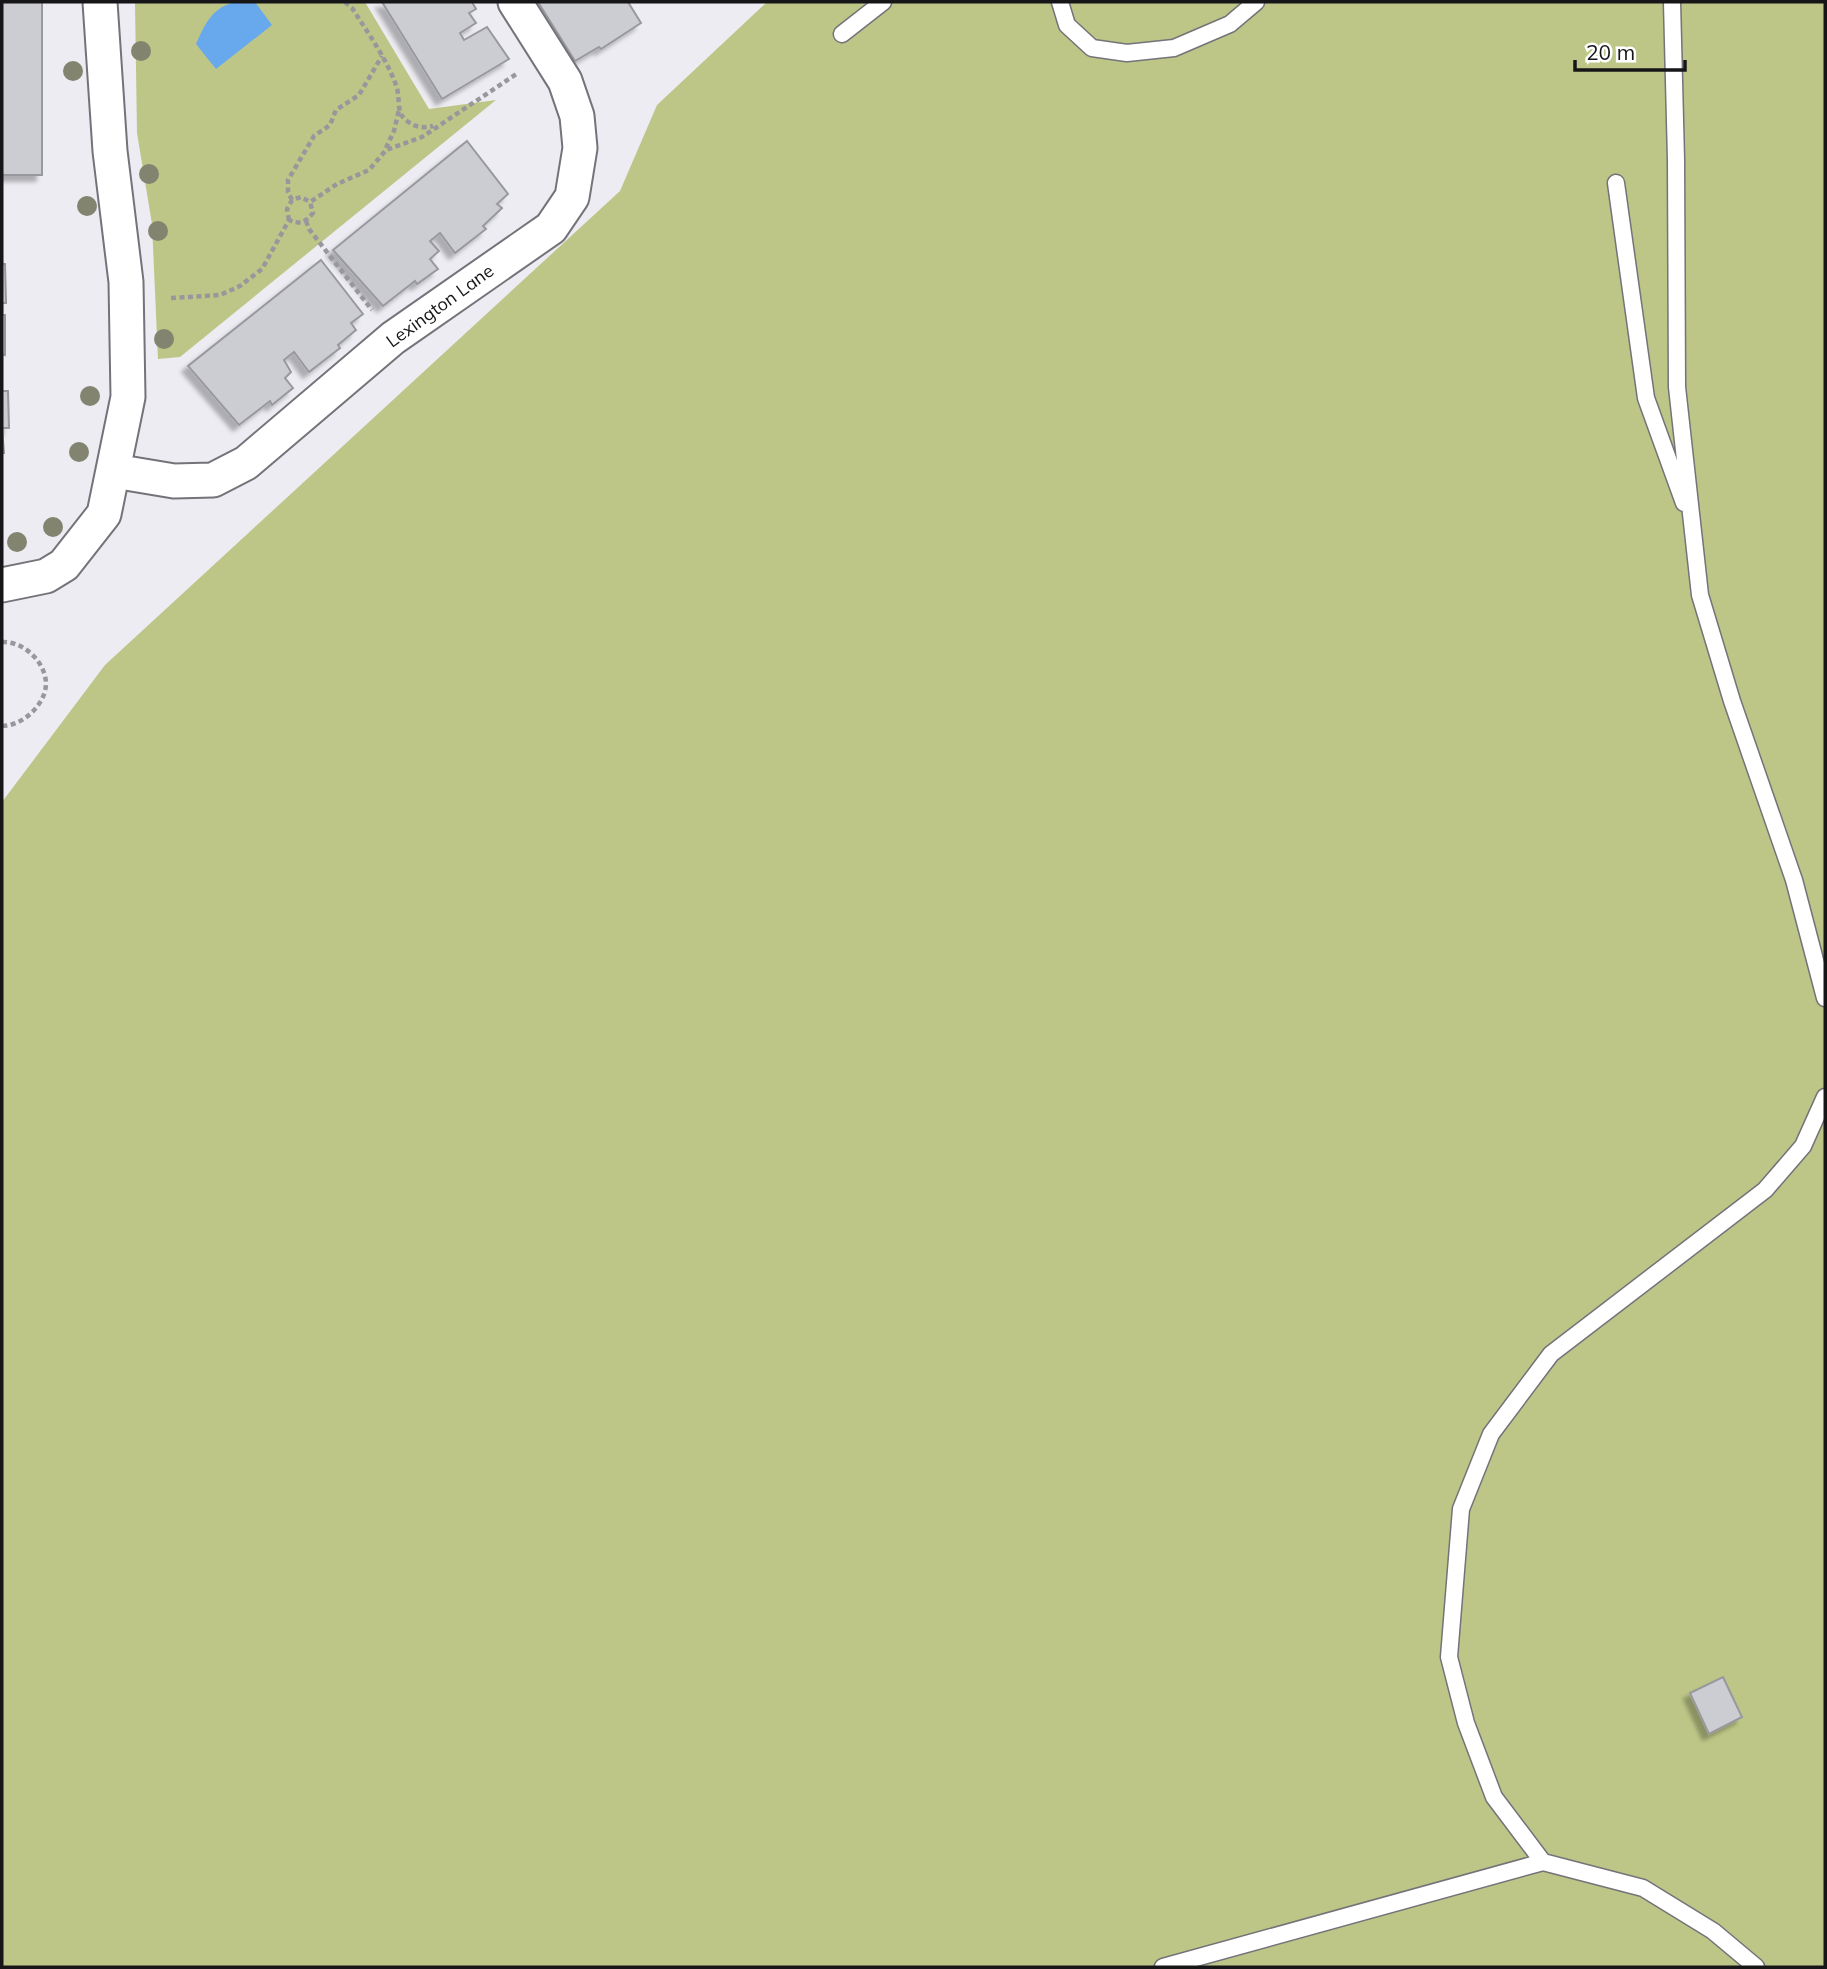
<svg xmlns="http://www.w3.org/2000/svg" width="1827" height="1969" font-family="Mulish,sans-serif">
<defs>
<filter id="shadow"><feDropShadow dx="-6" dy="6" stdDeviation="2" flood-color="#0004"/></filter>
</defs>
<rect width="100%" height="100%" fill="#ececf2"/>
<path fill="#bdc687" d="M135 2H365L429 109 496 100 180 357 158 359 152 224 137 133Z
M767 2H1825V1967H2V802L105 665 620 191 657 105Z"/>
<path fill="#68a9ed" d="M236 2H255L272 25 216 69 196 44C205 24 212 7 236 2Z"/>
<path fill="#ccccd3" stroke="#98989e" stroke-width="2" filter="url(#shadow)" d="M2 2H42V175H2Z
M382 2H472L476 9 469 13 476 23 460 33 464 40 487 27 509 59 442 99Z
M538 2H628L641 23 601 49 599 47 575 61Z
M467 141 508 194 497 204 502 208 483 226 486 229 455 253 440 233 430 241 439 251 430 259 438 269 417 284 415 281 383 306 333 250Z
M321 260 363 314 351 323 356 330 338 345 340 348 309 372 294 352 284 360 291 372 285 378 293 388 272 405 270 401 239 425 188 366Z
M2 264H5L6 303H2Z
M2 315H5V355L2 354Z
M2 391H8L9 428H2L4 453H2Z
M1723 1677 1742 1717 1709 1734 1690 1693Z"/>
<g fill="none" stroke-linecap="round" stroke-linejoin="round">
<defs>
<path id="service" d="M1060 2 1067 25 1092 48 1127 53 1174 48 1230 24 1256 2
M1672 2 1676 160 1677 387 1700 595 1732 701 1794 880 1825 998
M842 34 883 2
M1616 183 1646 398 1684 503
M1163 1967 1543 1862
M1756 1967 1713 1931 1643 1888 1543 1862 1494 1797 1466 1723 1449 1657 1461 1509 1491 1434 1551 1354 1765 1190 1803 1146 1825 1097"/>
<path id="minor" d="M114 471 174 481 213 480 246 463 393 338 551 228 572 197 580 148 577 116 565 81 515 2
M2 585 46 576 64 565 104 514 128 397 126 282 110 151 100 2"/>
</defs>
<use href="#service" stroke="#737379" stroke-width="19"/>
<use href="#minor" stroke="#737379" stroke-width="37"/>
<path stroke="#97979c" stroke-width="4.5" stroke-dasharray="5 3.5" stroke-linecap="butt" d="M345 2 352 8C368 33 386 58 396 85 401 98 395 113 407 121 416 128 424 128 433 126
M386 148 394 131 399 110
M292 200 288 192V180L314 136 330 125 336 110 359 95 382 56
M289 220 287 209 292 200 301 197 310 202
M306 221 309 229 372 310
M171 298 220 295 240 286 262 269 289 220C301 225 305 222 313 213L310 202 337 184 369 170 386 150 422 137 518 73
M2 642C23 641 45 661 46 683 46 705 22 726 2 726"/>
<use href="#service" stroke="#fff" stroke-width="16"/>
<use href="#minor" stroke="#fff" stroke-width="33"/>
</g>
<g fill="#828470">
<circle cx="141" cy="51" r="10"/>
<circle cx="73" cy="71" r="10"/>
<circle cx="149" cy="174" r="10"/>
<circle cx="87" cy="206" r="10"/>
<circle cx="158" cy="231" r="10"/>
<circle cx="164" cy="339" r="10"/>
<circle cx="90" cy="396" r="10"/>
<circle cx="79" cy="452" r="10"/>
<circle cx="53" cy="527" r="10"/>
<circle cx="17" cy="542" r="10"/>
</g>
<g text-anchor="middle" stroke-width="5" stroke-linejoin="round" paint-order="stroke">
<g font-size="18" fill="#161618" stroke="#fff">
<text transform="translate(440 306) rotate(-36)" y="6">Lexington Lane</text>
</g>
</g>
<rect width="1827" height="1969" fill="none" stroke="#161618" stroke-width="7"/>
<path d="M1575 60v10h110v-10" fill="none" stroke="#161618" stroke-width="3.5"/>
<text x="1586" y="60" font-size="21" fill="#161618" stroke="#ffffff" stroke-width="5" paint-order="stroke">20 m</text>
</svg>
